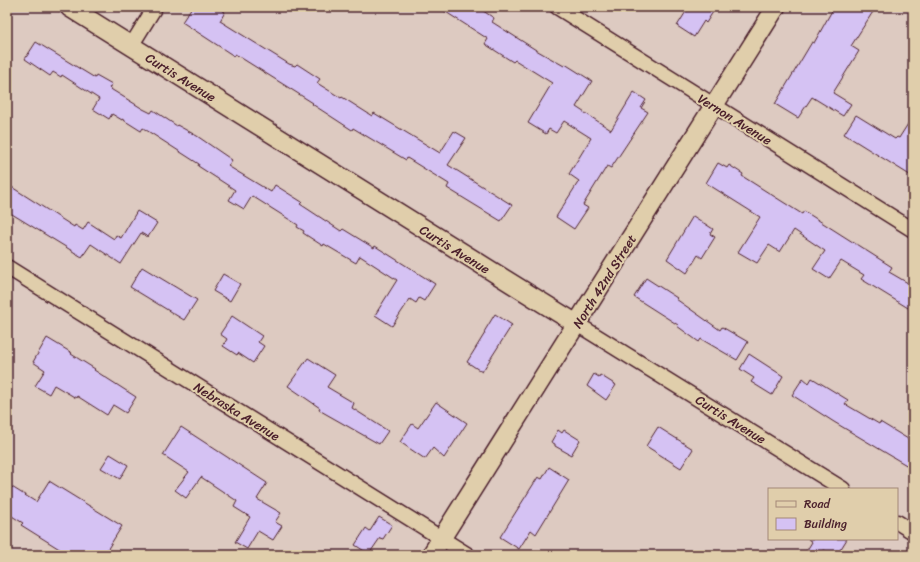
<svg xmlns="http://www.w3.org/2000/svg" width="920" height="562" font-family="Sriracha,sans-serif">
<rect width="100%" height="100%" fill="#ddcac1"/>
<filter id="ink" filterUnits="userSpaceOnUse"><feTurbulence type="fractalNoise" baseFrequency=".025" numOctaves="2"/><feDisplacementMap in="SourceGraphic" scale="8" xChannelSelector="R" yChannelSelector="G"/><feConvolveMatrix kernelMatrix="1 2 1 2 8 2 1 2 1" color-interpolation-filters="sRGB"/></filter>
<g filter="url(#ink)">
<path fill="#d5c2f3" stroke="#4a1f2b" d="M192 7H217L225 12 220 21 289 64 295 66 297 64 320 79 317 83 341 98 342 97 372 116 374 113 440 153 454 131 466 138 448 165 512 205 501 221 447 188 449 184 407 158 406 160 353 128 352 130 312 104 313 103 235 54 234 56 182 22Z
M438 7H477L494 18 492 22 536 50 564 66 565 64 592 81 576 107 611 130 634 92 646 100 641 108 648 112 611 168 607 166 583 205 588 208 574 229 556 217 579 181 569 174 591 138 564 121 556 133 549 129 546 134 528 123 552 83 515 60 513 62 485 44 488 39Z
M681 7H716L706 23 704 21 694 37 677 26 687 10Z
M834 7H876L851 46 859 51 833 93 851 104 843 116 812 97 798 118 775 104 812 42 814 43Z
M36 42 95 78 96 75 112 84 109 88 143 109 151 113 153 110 177 126V125L197 136 232 160 228 166 271 192 275 185 302 202 300 204 341 231 343 229 374 248 375 246 435 284 424 301 419 298 416 303 410 299 392 326 375 315 397 280 360 256 356 263 324 244 323 246 303 233 304 231 297 227 298 225 252 196 244 209 229 200 235 190 198 166 199 164 143 128 141 131 122 119V120L112 114 109 119 93 109 99 99 62 75 61 77 53 72 50 76 25 59Z
M856 115 895 139 897 137 899 138 913 116V177L844 134Z
M718 163 727 168 729 165 743 174 742 176 802 214 804 211 892 267 889 272 913 286V311L861 279 864 275 841 261 829 279 813 269 825 251 794 230 780 252 769 245 757 263 738 252 760 217 706 183Z
M7 184 74 227 75 225 83 230 88 222 114 239 116 235 121 238 137 211 157 223 148 237 141 233 121 264 91 244 82 257 7 211Z
M693 216 713 229 710 234 715 237 702 258 698 255 687 273 667 259Z
M142 267 197 300 184 320 130 287Z
M223 274 240 284 230 301 213 291Z
M646 278 677 298 676 299 720 330 722 327 748 342 737 360 701 339 699 342 677 326 678 325 634 297Z
M495 314 512 325 482 372 467 362 485 333 484 332Z
M232 316 262 336 258 342 264 346 253 363 238 353 237 355 223 346 227 339 220 334Z
M47 338 72 353 71 354 95 369 94 370 136 397 126 413 113 405 107 415 77 396 76 398 54 385 49 394 35 386 45 370 33 362Z
M749 354 783 376 772 395 751 382 754 378 740 369Z
M308 358 335 375 327 387 354 403 352 408 388 431 379 444 319 410 320 408 288 386Z
M594 374 599 377 600 375 616 385 606 400 587 386Z
M803 378 809 383 812 378 848 400 845 404 879 424 880 422 913 442V469L834 422 792 395Z
M436 402 467 423 444 458 433 448 425 459 400 442 412 424 418 428Z
M181 427 267 483 257 499 281 513 275 522 282 526 273 540 258 531 247 549 235 542 250 517 234 507 237 501 201 477 186 498 175 490 189 472 163 455Z
M658 427 693 449 681 468 646 446Z
M558 430 562 433 564 430 580 440 571 455 555 446V444L551 442Z
M110 454 128 465 120 479 101 468Z
M549 467 569 480 536 534 531 530 519 549 500 537 538 477 542 479Z
M49 481 122 526 104 555H69L21 525 23 523 7 513V484L36 502Z
M379 517 392 525 383 539 380 538 369 554 355 545 366 528 370 531Z
M808 539H847L837 555H833L824 550 821 555H804L812 542Z"/>
<g fill="none" stroke-linecap="round" stroke-linejoin="round">
<defs>
<path id="minor" d="M557 7 913 230
M131 46 155 7
M7 267 468 555
M577 324 843 489
M897 522 913 532"/>
<path id="tertiary" d="M69 7 559 313 577 324
M431 555 776 7"/>
</defs>
<use href="#minor" stroke="#4a1f2b" stroke-width="17"/>
<use href="#tertiary" stroke="#4a1f2b" stroke-width="21"/>
<use href="#minor" stroke="#e0ceab" stroke-width="14"/>
<use href="#tertiary" stroke="#e0ceab" stroke-width="18"/>
</g>
</g>
<g text-anchor="middle" stroke-width="4" stroke-linejoin="round" paint-order="stroke">
<g font-size="13" fill="#4a1f2b" stroke="#e0ceab">
<text transform="translate(181 77) rotate(32)" y="5">Curtis Avenue</text>
<text transform="translate(735 119) rotate(32)" y="5">Vernon Avenue</text>
<text transform="translate(455 249) rotate(32)" y="5">Curtis Avenue</text>
<text transform="translate(604 281) rotate(-58)" y="5">North 42nd Street</text>
<text transform="translate(237 411) rotate(32)" y="5">Nebraska Avenue</text>
<text transform="translate(731 419) rotate(32)" y="5">Curtis Avenue</text>
</g>
</g>
<rect width="920" height="562" fill="none" stroke="#e0ceab" stroke-width="24"/>
<rect x="12" y="12" width="896" height="538" fill="none" stroke="#4a1f2b" stroke-width="1.5" filter="url(#ink)"/>
<rect x="768" y="488" width="130" height="52" fill="#e0ceab" stroke="#a48878"/>
<rect x="776" y="501" width="20" height="6" fill="#e0ceab" stroke="#a48878"/>
<text x="804" y="508" font-size="12" fill="#4a1f2b">Road</text>
<rect x="776" y="518" width="20" height="12" fill="#d5c2f3" stroke="#a48878"/>
<text x="804" y="528" font-size="12" fill="#4a1f2b">Building</text>
</svg>
